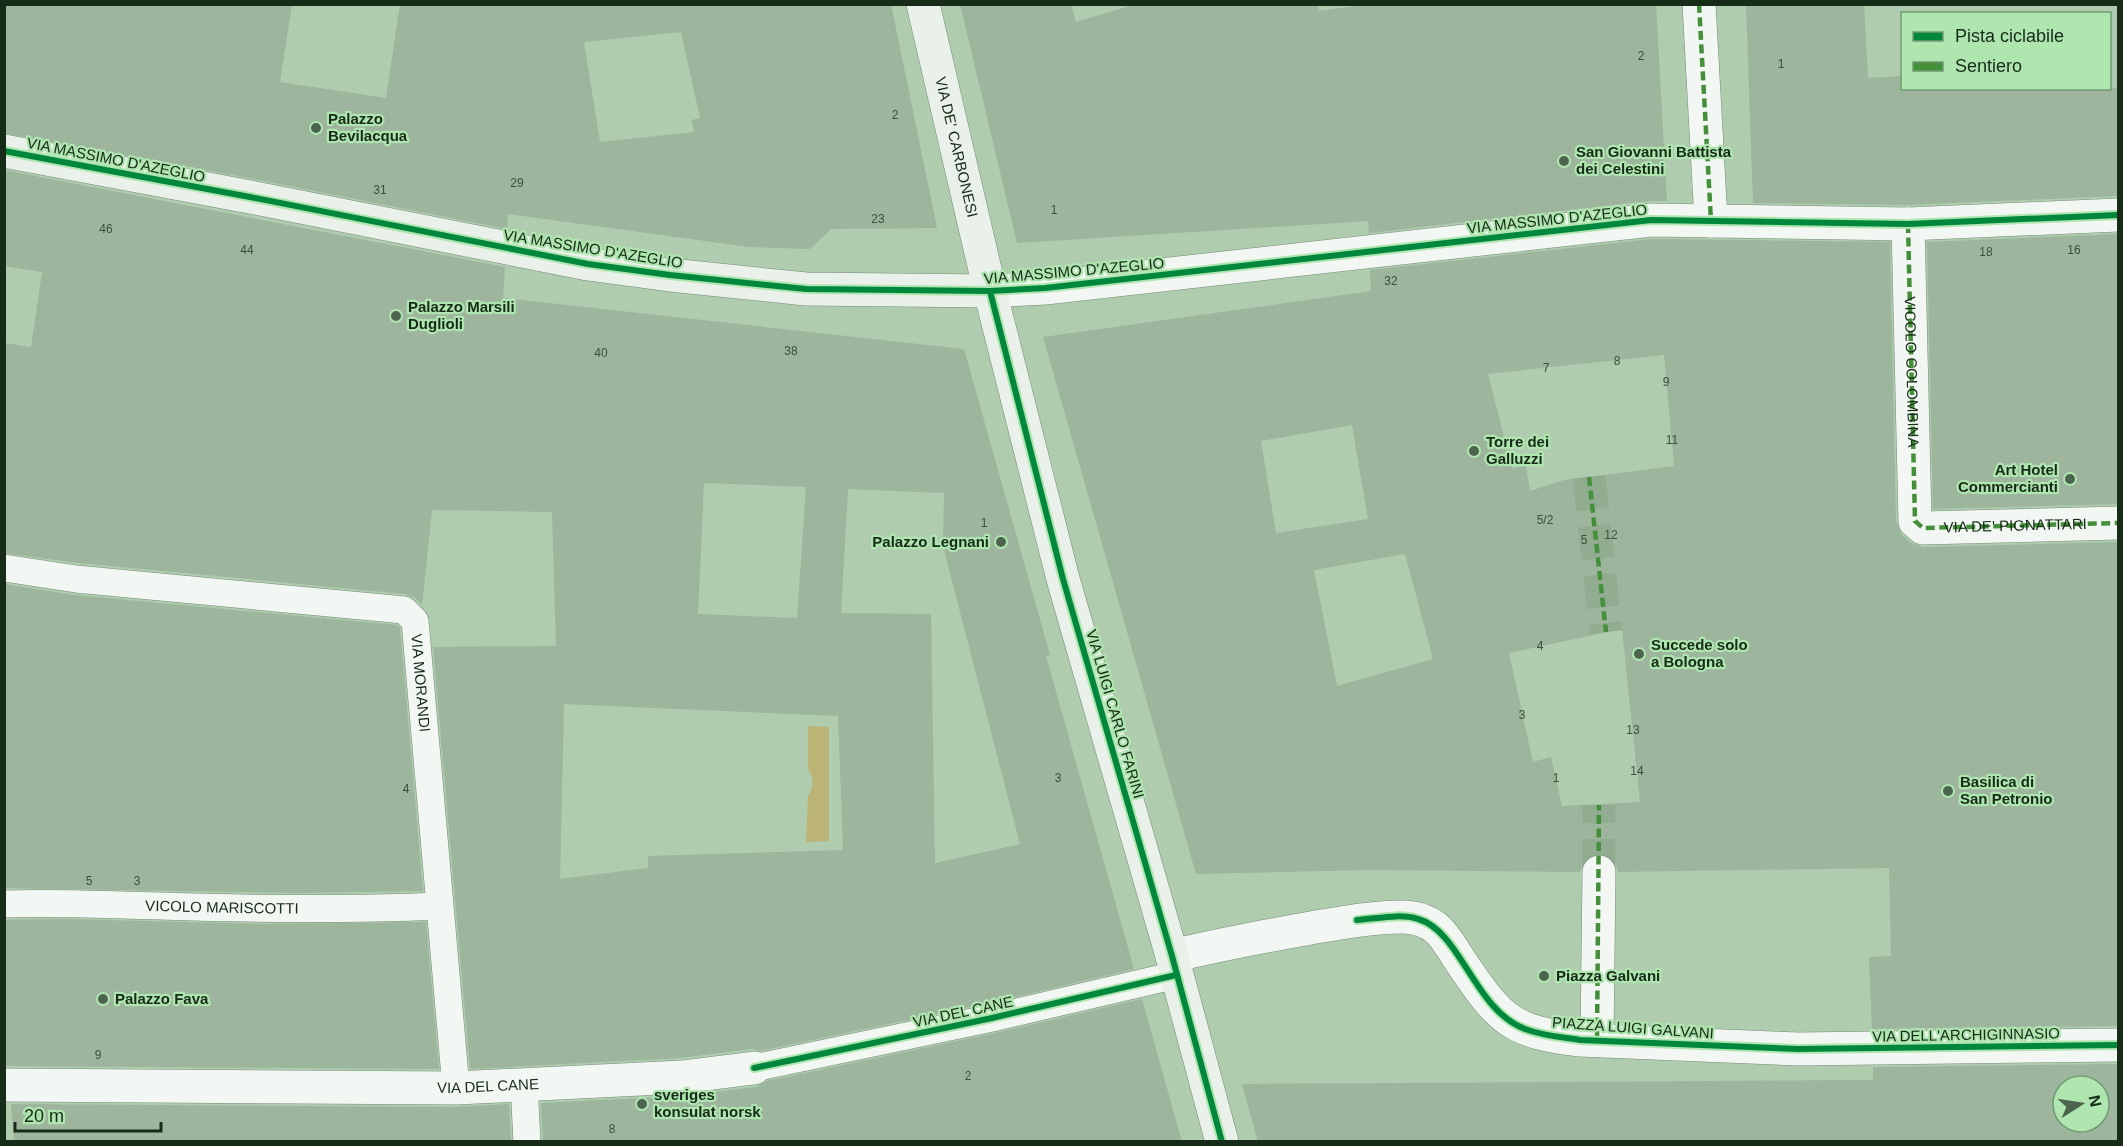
<svg xmlns="http://www.w3.org/2000/svg" width="2123" height="1146" font-family="Helvetica,sans-serif">
<rect width="100%" height="100%" fill="#afccaf"/>
<path fill="#bcb477" d="M808 726 829 727V841L806 842 808 796C814 788 814 777 808 769Z"/>
<path fill="#9db49d" fill-rule="evenodd" d="M4 4H292L280 82 386 98 400 4H891L937 228 831 229 810 249 749 247 508 214 507 229 254 179 4 133ZM681 32 700 118 692 120 694 132 600 142 584 42Z
M960 4H1071L1076 22 1136 4H1318L1319 11 1371 4H1656L1667 201H1649L1369 233 1368 221 1017 243Z
M1746 4H1864L1868 78 1902 76V88H2118V196L1908 205 1753 203Z
M4 170 505 267 503 298 964 349 1050 655 1046 656 1134 969 989 1003 760 1051 752 1049 680 1058 470 1069 433 647 556 646 552 512 432 510 422 605 415 598 405 594 78 563 4 553V343L31 347 42 272 4 266ZM704 483 806 487 797 618 698 614ZM848 489 944 493 943 546 1020 844 935 863 931 614 841 613ZM564 704 838 716 843 850 648 856V868L560 879Z
M2118 234V504L1933 509 1927 242Z
M1652 239 1890 242 1896 521 1902 535 1911 543 1923 547 2118 542V1026L1872 1029 1869 957 1891 956 1889 868 1618 872 1616 863 1609 856 1599 853 1590 855 1583 862 1580 872 1372 870 1196 874 1043 337 1371 291 1370 270ZM1664 355 1674 466 1564 480 1530 491 1526 466 1512 468 1488 374ZM1352 425 1368 519 1276 533 1261 441ZM1405 554 1433 659 1337 686 1314 570ZM1622 629 1640 802 1562 806 1551 757 1533 762 1509 653Z
M4 584 74 595 397 625 400 628 423 891 299 893 4 888Z
M62 919 264 924 426 922 439 1069 4 1066V920Z
M1142 999 1182 1142H543L541 1103 683 1096 756 1087 767 1081 995 1033Z
M2118 1064V1142H1258L1242 1084 1873 1080V1067ZM2063 1086H2099V1122H2063Z
M11 1104 456 1107 509 1104 511 1142H14Z"/>
<g fill="none" stroke-linecap="round" stroke-linejoin="round">
<path stroke="#91ac91" stroke-width="33" stroke-dasharray="33 16" stroke-linecap="butt" d="M1589 477 1606 632
M1599 872V805"/>
<defs>
<g id="lane">
<path id="s1" d="M4 568 76 579 404 610 415 621 456 1088"/>
<path id="s2" d="M4 904C56 902 108 905 160 906 252 909 346 910 439 906"/>
<path d="M754 1068 992 1018 1176 975"/>
<path d="M524 1084 527 1142"/>
</g>
<g id="street">
<path d="M1699 4 1711 221"/>
<path id="s3" d="M1908 224 1915 521 1923 528 2118 523"/>
<path d="M990 291 1045 288 1651 220 1908 224 2118 215"/>
<path d="M1172 956C1219 945 1265 936 1311 928 1341 923 1372 917 1402 917 1414 917 1427 921 1436 928 1447 937 1455 954 1463 965 1501 1021 1512 1032 1580 1040L1798 1049 2118 1045"/>
<path d="M1597 1040 1599 872"/>
<path id="s4" d="M4 1085 456 1088 682 1077 754 1068"/>
</g>
<g id="secondary">
<path id="s5" d="M923 4 990 291 1063 579 1172 956 1222 1142"/>
<path d="M4 151 250 197 588 264 670 275 806 289 990 291"/>
</g>
</defs>
<use href="#lane" stroke="#748b75" stroke-width="28"/>
<use href="#street" stroke="#748b75" stroke-width="34"/>
<use href="#secondary" stroke="#748b75" stroke-width="34"/>
<use href="#lane" stroke="#f3f7f3" stroke-width="27"/>
<use href="#street" stroke="#f3f7f3" stroke-width="33"/>
<use href="#secondary" stroke="#eaf1ea" stroke-width="33"/>
<path stroke="#448f39" stroke-width="4.5" stroke-dasharray="9 4.5" stroke-linecap="butt" d="M1699 4 1711 221
M1908 224 1915 521 1923 528 2118 523
M1589 477 1606 632
M1597 1040 1599 805"/>
<defs>
<path id="cycleway" d="M4 151 250 197 588 264 670 275 806 289 990 291 1045 288 1651 220 1908 224 2118 215
M990 291 1063 579 1172 956 1222 1142
M1357 920C1376 919 1399 913 1418 919 1461 931 1474 1010 1525 1029 1543 1036 1561 1037 1580 1040L1798 1049 2118 1045
M754 1068 992 1018 1176 975"/>
</defs>
<use href="#cycleway" stroke="#afe5af" stroke-width="10"/>
<use href="#cycleway" stroke="#00873e" stroke-width="6"/>
</g>
<g fill="#4c644d" stroke="#afe5af" stroke-width="2">
<circle cx="316" cy="128" r="6"/>
<circle cx="1564" cy="161" r="6"/>
<circle cx="396" cy="316" r="6"/>
<circle cx="1474" cy="451" r="6"/>
<circle cx="2070" cy="479" r="6"/>
<circle cx="1001" cy="542" r="6"/>
<circle cx="1639" cy="654" r="6"/>
<circle cx="1948" cy="791" r="6"/>
<circle cx="1544" cy="976" r="6"/>
<circle cx="103" cy="999" r="6"/>
<circle cx="642" cy="1104" r="6"/>
</g>
<g text-anchor="middle" stroke-width="4.5" stroke-linejoin="round" paint-order="stroke">
<g font-size="12" fill="#394f3a">
<text x="1641" y="60">2</text>
<text x="1781" y="68">1</text>
<text x="895" y="119">2</text>
<text x="517" y="187">29</text>
<text x="380" y="194">31</text>
<text x="1054" y="214">1</text>
<text x="878" y="223">23</text>
<text x="106" y="233">46</text>
<text x="247" y="254">44</text>
<text x="2074" y="254">16</text>
<text x="1986" y="256">18</text>
<text x="1391" y="285">32</text>
<text x="791" y="355">38</text>
<text x="601" y="357">40</text>
<text x="1617" y="365">8</text>
<text x="1546" y="372">7</text>
<text x="1666" y="386">9</text>
<text x="1672" y="444">11</text>
<text x="1545" y="524">5/2</text>
<text x="984" y="527">1</text>
<text x="1611" y="539">12</text>
<text x="1584" y="544">5</text>
<text x="1540" y="650">4</text>
<text x="1522" y="719">3</text>
<text x="1633" y="734">13</text>
<text x="1637" y="775">14</text>
<text x="1058" y="782">3</text>
<text x="1556" y="782">1</text>
<text x="406" y="793">4</text>
<text x="89" y="885">5</text>
<text x="137" y="885">3</text>
<text x="98" y="1059">9</text>
<text x="968" y="1080">2</text>
<text x="612" y="1133">8</text>
</g>
<g font-size="15" font-weight="bold" fill="#172c18" stroke="#afe5af" text-anchor="start">
<text x="328" y="124">Palazzo<tspan x="328" dy="17">Bevilacqua</tspan></text>
<text x="1576" y="157">San Giovanni Battista<tspan x="1576" dy="17">dei Celestini</tspan></text>
<text x="408" y="312">Palazzo Marsili<tspan x="408" dy="17">Duglioli</tspan></text>
<text x="1486" y="447">Torre dei<tspan x="1486" dy="17">Galluzzi</tspan></text>
<text x="2058" y="475" text-anchor="end">Art Hotel<tspan x="2058" dy="17">Commercianti</tspan></text>
<text x="989" y="547" text-anchor="end">Palazzo Legnani</text>
<text x="1651" y="650">Succede solo<tspan x="1651" dy="17">a Bologna</tspan></text>
<text x="1960" y="787">Basilica di<tspan x="1960" dy="17">San Petronio</tspan></text>
<text x="1556" y="981">Piazza Galvani</text>
<text x="115" y="1004">Palazzo Fava</text>
<text x="654" y="1100">sveriges<tspan x="654" dy="17">konsulat norsk</tspan></text>
</g>
<g font-size="15" fill="#172c18" stroke="#afe5af">
<text dy="5" stroke="none"><textPath href="#s5" startOffset="147">VIA DE' CARBONESI</textPath></text>
<text transform="translate(116 160) rotate(11)" y="5">VIA MASSIMO D'AZEGLIO</text>
<text transform="translate(1557 219) rotate(-6)" y="5">VIA MASSIMO D'AZEGLIO</text>
<text transform="translate(593 249) rotate(9)" y="5">VIA MASSIMO D'AZEGLIO</text>
<text transform="translate(1074 271) rotate(-5)" y="5">VIA MASSIMO D'AZEGLIO</text>
<text dy="5" stroke="none"><textPath href="#s3" startOffset="148">VICOLO COLOMBINA</textPath></text>
<text dy="5" stroke="none"><textPath href="#s3" startOffset="400">VIA DE' PIGNATTARI</textPath></text>
<text dy="5" stroke="none"><textPath href="#s1" startOffset="480">VIA MORANDI</textPath></text>
<text transform="translate(1115 714) rotate(74)" y="5">VIA LUIGI CARLO FARINI</text>
<text dy="5" stroke="none"><textPath href="#s2" startOffset="218">VICOLO MARISCOTTI</textPath></text>
<text transform="translate(963 1012) rotate(-12)" y="5">VIA DEL CANE</text>
<text transform="translate(1633 1028) rotate(4)" y="5">PIAZZA LUIGI GALVANI</text>
<text transform="translate(1966 1035) rotate(-1)" y="5">VIA DELL'ARCHIGINNASIO</text>
<text dy="5" stroke="none"><textPath href="#s4" startOffset="484">VIA DEL CANE</textPath></text>
</g>
</g>
<rect width="2123" height="1146" fill="none" stroke="#172c18" stroke-width="12"/>
<rect x="1901" y="12" width="210" height="78" fill="#afe5af" stroke="#729b73" stroke-width="1.5"/>
<rect x="1913" y="32" width="30" height="9" fill="#00873e" stroke="#729b73" stroke-width="1.5"/>
<text x="1955" y="42" font-size="18" fill="#172c18">Pista ciclabile</text>
<rect x="1913" y="62" width="30" height="9" fill="#448f39" stroke="#729b73" stroke-width="1.5"/>
<text x="1955" y="72" font-size="18" fill="#172c18">Sentiero</text>
<g transform="translate(2081 1104) rotate(78)"><circle r="28" fill="#afe5af" stroke="#729b73" stroke-width="1.5"/>
<path d="M0-4.5L10 22L0 15L-10 22Z" fill="#4c644d"/>
<text y="-9" font-size="16" font-weight="bold" text-anchor="middle" fill="#172c18">N</text>
</g>
<path d="M15 1122v9h146v-9" fill="none" stroke="#172c18" stroke-width="3"/>
<text x="24" y="1122" font-size="18" fill="#172c18" stroke="#afe5af" stroke-width="4.5" paint-order="stroke">20 m</text>
</svg>
